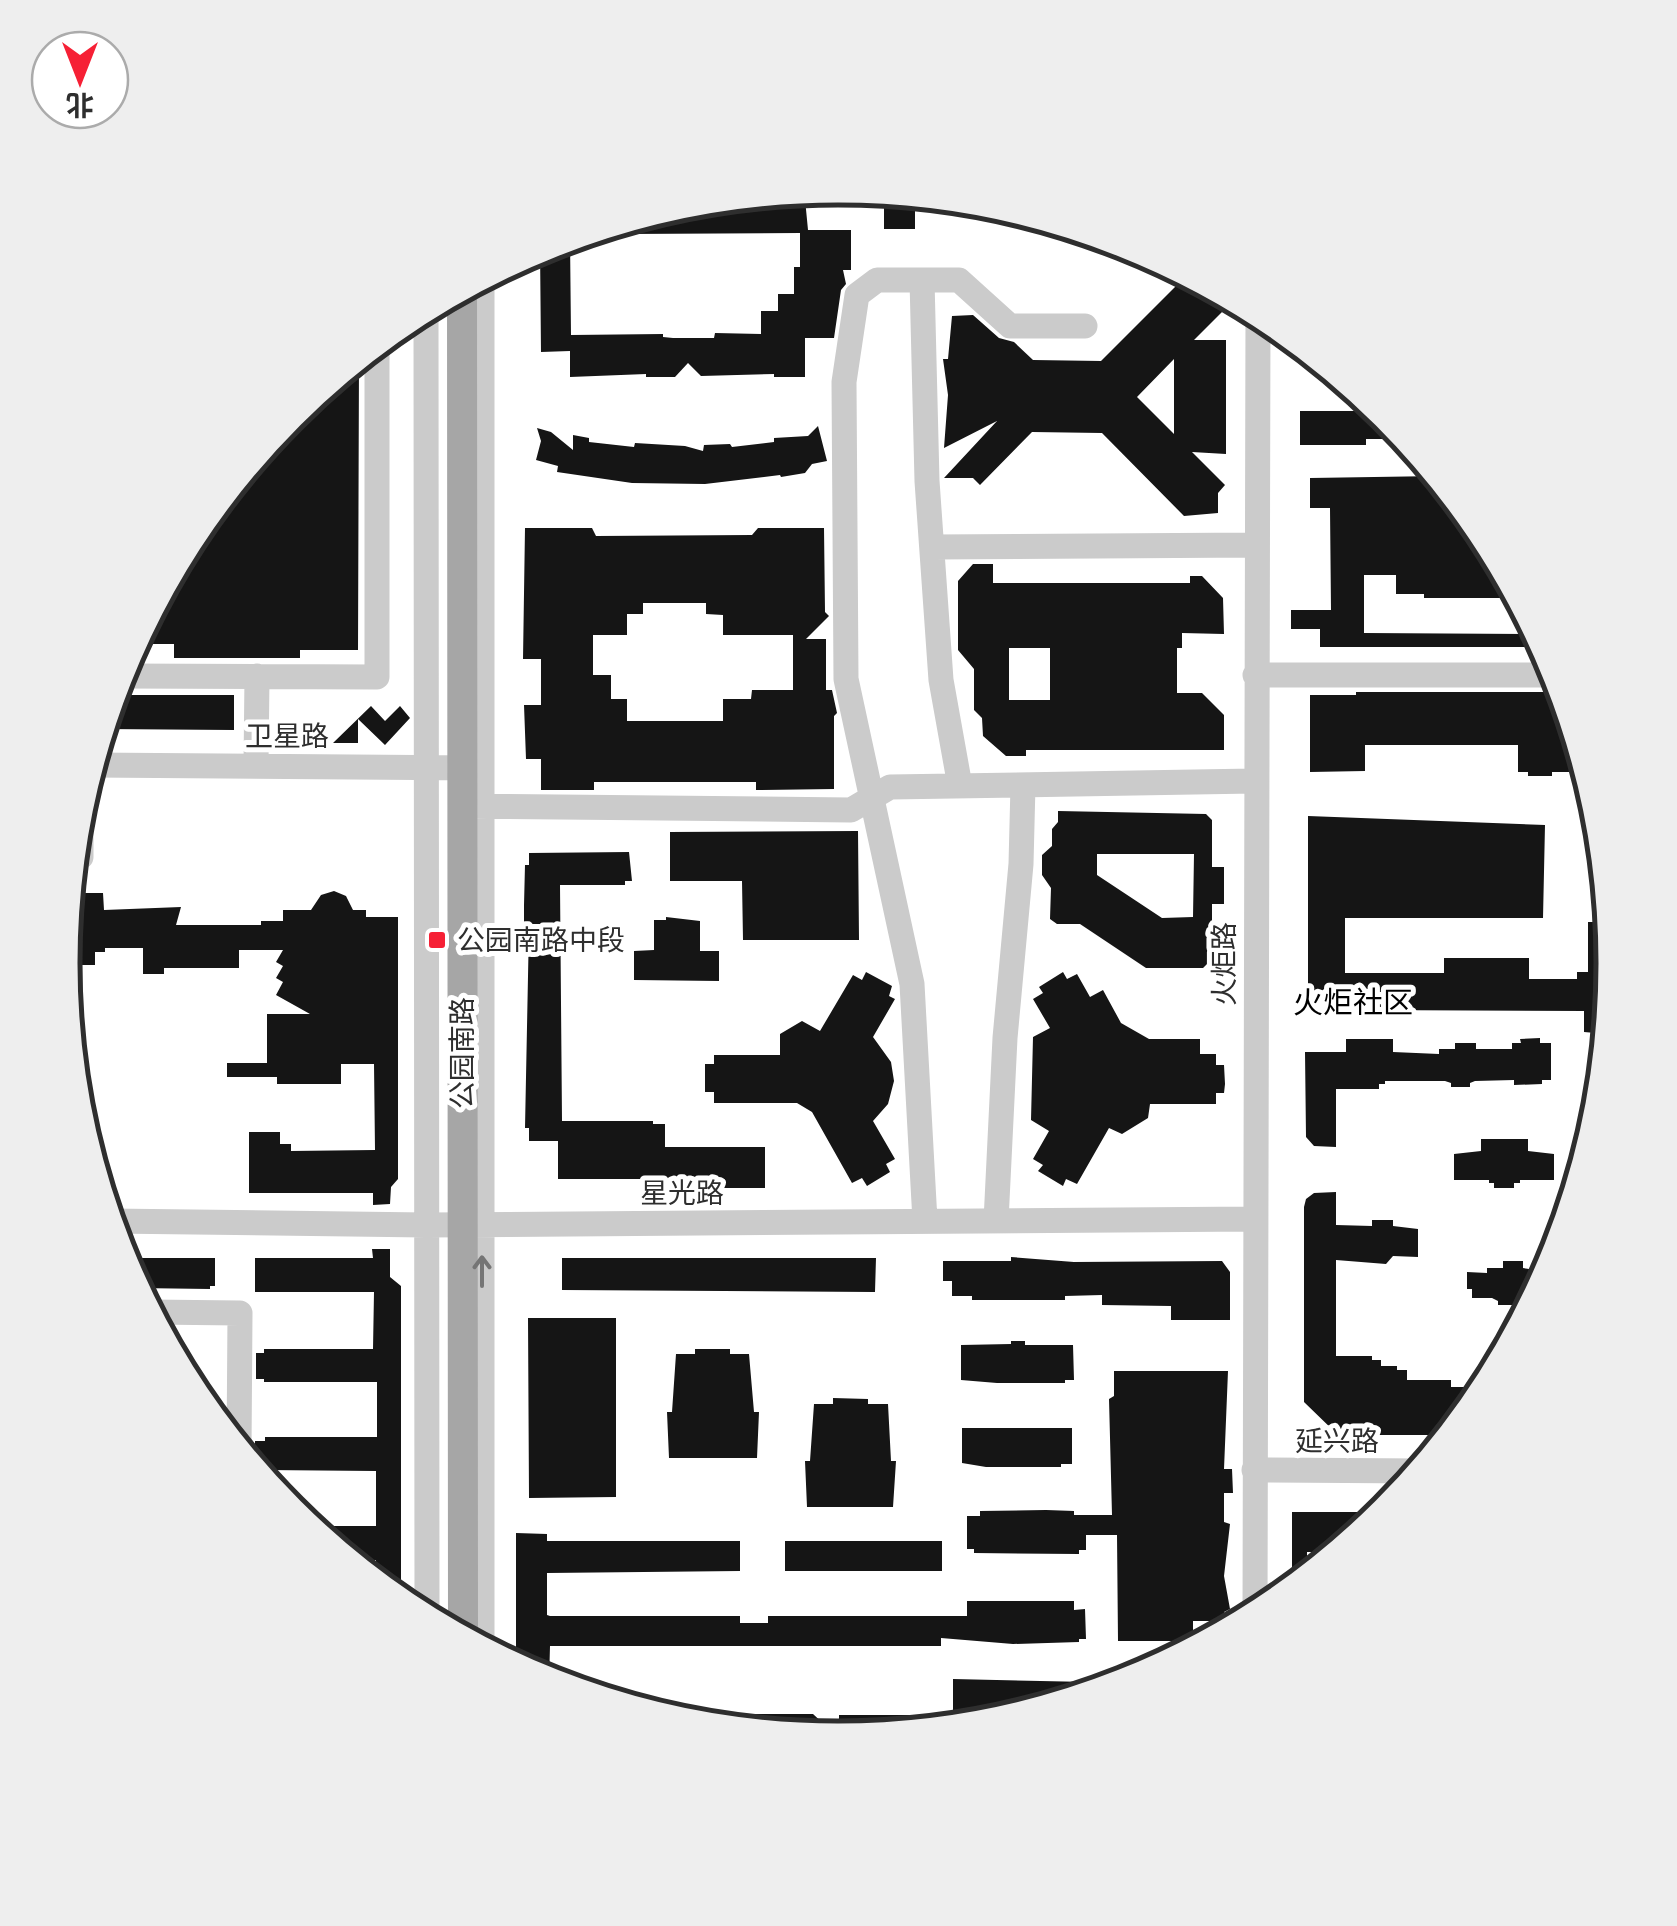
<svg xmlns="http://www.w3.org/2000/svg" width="1677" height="1926" font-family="Roboto,'Noto Sans SC',sans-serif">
<rect width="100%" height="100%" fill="#fff"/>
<path fill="#151515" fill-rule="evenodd" d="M884 191 915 195V229H884Z
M759 195H791V199H805L808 230H851V270H843L846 284 841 290 834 338H805V377H774V374L701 376 688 363 675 377H646V374L570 377V351L541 352 540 247 570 238 571 335 663 334V337L673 338H714L715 333 761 334V311H778V294H794V267H800V233L625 234V221L688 202Z
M1186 276 1219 291V301L1225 309 1194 340H1226V454L1192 452 1225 485 1218 493V513L1184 516 1102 433 1032 432 980 485 973 478H944L997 421 944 448 948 395 943 359H948L952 316 973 315 999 338 1014 342 1033 360 1101 361ZM1174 359V434L1137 397Z
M359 357 358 650H300V658H174V644H133L194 531 290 414Z
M1300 411H1384L1407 439H1366V445H1300Z
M818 426 827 461 812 464 805 473 781 477 780 475 705 484 632 483 557 472 558 466 536 460 541 441 537 428 551 432 573 450V435L589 438V442L634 447 635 443 685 446 703 451 704 445 730 444 732 447 774 442V438L808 436Z
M1438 476 1484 532 1519 598H1424V594H1396V575H1364V633L1538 634 1545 647H1320V629H1291V610H1331L1330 508H1310V478Z
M525 528H592L596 536 752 535 758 528H824L825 612 829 616 806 639H826V690H832L837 713 834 716V789L756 790V782H594V790H541V759H526L524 705H541V659H523ZM643 603H706V614L723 615V635H793V690H752L751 699H723V721H627V699H611V675H593V635H627V614H643Z
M973 564H993V583H1190V576H1202L1223 598 1224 634 1182 633V648H1177V693H1202L1224 715V750H1026V756H1006L983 736 982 718 974 710V669L958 650V581ZM1009 648H1050V700H1009Z
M1356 692H1546L1552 701 1564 704V709H1568L1587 772H1552V776H1528V772H1518V745H1365V771L1310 772V695H1356Z
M113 695H234V730L102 729Z
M371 706 385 721 400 706 410 718 385 745 358 719V743H333Z
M1058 811 1206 814 1212 820V867H1224V904H1212V959L1203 968H1146L1080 924H1057L1050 919 1051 888 1042 875V855L1052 846V829L1058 822ZM1097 854H1194L1193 917 1162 918 1097 875Z
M1308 816 1545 825 1543 918H1345V973H1444V958H1529V979H1577V972H1588V922H1610L1614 963 1607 1034 1584 1032V1011L1363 1010V997H1308Z
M858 831 859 940H743L742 881H670V832Z
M629 852 632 881H625V885H560L562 1121H653V1124H665V1147H765V1188H666V1179H558V1141H529V1128H525L529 926H524V905L525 865H529V853Z
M334 891 346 896 353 910H366V917H398V1179L391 1187 390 1204 373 1205V1193H249V1132H280V1144H291V1151L375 1150 374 1064H341V1084H277V1077H227V1063H267V1014H310L276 995 283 982 276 978 283 966 276 962 283 950H239V968H164V974H143V948H105V952H95V965H63L69 893H103L104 910 181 907 176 925H261V921H283V910H311L321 895Z
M666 917 700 921V951H719V981L634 980V951L654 950V920H666Z
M866 972 892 986 889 996 895 999 873 1037 891 1062 894 1081 888 1104 873 1121 895 1159 886 1164 890 1172 867 1186 862 1178 852 1183 812 1112 797 1103H714V1092H705V1064H714V1055H780V1034L802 1021 820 1031 853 975 862 980Z
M1063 972 1067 979 1077 974 1090 997 1103 990 1121 1023 1149 1039H1200V1054H1216V1065H1224L1225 1084 1224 1093H1216V1104H1150L1148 1118 1122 1134 1109 1128 1077 1184 1066 1179 1063 1186 1038 1171 1043 1165 1033 1159 1049 1131 1031 1120 1033 1037 1050 1028 1033 999 1043 993 1039 987Z
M1540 1038V1043H1551V1080H1542V1084L1514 1085V1080L1475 1081 1470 1083V1087H1451V1083L1445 1081H1385V1084H1379V1089H1336V1147L1314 1146 1306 1137 1305 1052H1346V1039H1393V1052L1439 1054V1049H1455V1043H1476V1049H1512V1043H1521L1520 1039Z
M1481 1139H1528V1151L1554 1154V1180H1520V1183H1514V1188H1494V1183H1489V1180H1454V1154L1481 1151Z
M1336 1192V1225L1372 1226V1220H1393V1226L1418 1229V1257L1393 1256 1386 1264 1336 1260V1356H1372V1360H1381V1366H1397V1370H1407V1380H1451V1387H1488L1450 1435H1338L1304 1402V1207L1306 1199 1314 1193Z
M372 1249H390V1277L401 1286V1591H386L376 1583V1560H348L307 1526H376V1471L264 1470V1467H255V1441H265V1437H377V1382H264V1379H256V1353H264V1349H373L374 1292H255V1258H373Z
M1011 1257 1074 1262 1222 1261 1230 1272V1320H1171V1306L1102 1305V1295L1065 1296V1300H972V1296H952V1281H943V1261H1011Z
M129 1258H215V1286H210V1289L137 1288 123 1262H129Z
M562 1258H876L875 1292 562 1290Z
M1503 1261H1523V1268L1549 1272 1535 1298H1523L1517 1305H1498V1301L1492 1298H1472V1289H1467V1272L1487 1273V1268H1503Z
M528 1318H616V1497L529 1498Z
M1011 1341H1025V1345H1073L1074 1380H1065V1383H997L961 1380V1345L1011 1344Z
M695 1349H730V1354H749L754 1412H759L757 1458H669L667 1412H672L676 1354H695Z
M1114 1371H1228L1224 1469H1232L1233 1493H1224V1522L1230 1524 1224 1576 1230 1609 1224 1612V1621H1193V1641H1118L1117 1535H1086V1550H1079V1554L974 1553V1549H967V1516H980V1511L1046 1510 1074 1511V1515H1112L1109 1399 1114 1396Z
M833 1398 868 1399V1404H888L891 1461H896L893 1507H807L805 1461H810L814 1404H833Z
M962 1428H1072V1464H1061V1467H986L962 1463Z
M1292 1512H1387L1359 1535H1343V1548L1338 1552H1307V1577H1292Z
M516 1533 547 1534V1541H740V1571L547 1573V1615L550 1616H740V1623H768V1616H967V1601H1074V1610L1085 1609 1086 1639H1079V1642L1013 1644 941 1638V1646H550L549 1682 516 1666Z
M785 1541H942V1571H785Z
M953 1679 1089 1682V1694H1033V1711L989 1724 838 1739 690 1724V1714H813L839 1738V1715H953Z"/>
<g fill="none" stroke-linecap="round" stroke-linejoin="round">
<path stroke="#cbcbcb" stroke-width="25" d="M482 278V1648
M922 280 927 481 941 680 960 786
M426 308 427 1619
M932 547 1256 545
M1255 675H1556L1562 688
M119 676 377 677V343
M91 765 482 768
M256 766 257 676
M468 806 851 810 890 787 1254 781
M73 857H81V799
M110 1221 426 1225 1254 1219
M925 1221 912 984 846 679 844 382 857 295 877 280H959L1010 326H1085
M996 1221 1005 1038 1021 864 1023 785
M150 1312 240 1313 239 1450
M1254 1470 1421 1471
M1255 1616 1258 312"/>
<path stroke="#a6a6a6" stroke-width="30" d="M462 289 463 1638"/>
</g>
<defs><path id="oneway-shaft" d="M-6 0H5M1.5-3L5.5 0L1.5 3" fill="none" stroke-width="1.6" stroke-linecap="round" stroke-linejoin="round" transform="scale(2.5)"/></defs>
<use stroke="#757575" href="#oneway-shaft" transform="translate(482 1271) rotate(-90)"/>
<rect fill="#f62035" stroke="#fff" stroke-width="4" x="427" y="930" width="20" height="20" rx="5"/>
<g text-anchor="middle" stroke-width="10" stroke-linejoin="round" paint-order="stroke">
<g font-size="28" fill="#2e2e2e" stroke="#fff">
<text x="287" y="746">卫星路</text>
<text transform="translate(1224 964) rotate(-90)" y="10">火炬路</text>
<text transform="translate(462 1053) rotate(-90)" y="10">公园南路</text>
<text x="682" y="1203">星光路</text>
<text x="1337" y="1451">延兴路</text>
</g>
<g font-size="28" fill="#2e2e2e" stroke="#fff" text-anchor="start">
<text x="457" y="950">公园南路中段</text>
</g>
<g font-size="30" fill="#000" stroke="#fff">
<text x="1353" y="1013">火炬社区</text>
</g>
</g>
<path d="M0 0H1677V1926H0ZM80 963a758 758 0 1 1 1516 0a758 758 0 1 1-1516 0Z" fill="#eee" fill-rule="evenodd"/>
<path fill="none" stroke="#2e2e2e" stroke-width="5" d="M80 963a758 758 0 1 1 1516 0a758 758 0 1 1-1516 0Z"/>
<g transform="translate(80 80) rotate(180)"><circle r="48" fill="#ffffff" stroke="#ababab" stroke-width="2.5"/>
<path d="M0-8L18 38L0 25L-18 38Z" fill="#f62035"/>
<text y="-15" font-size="28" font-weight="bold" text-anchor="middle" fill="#2e2e2e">北</text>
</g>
</svg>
